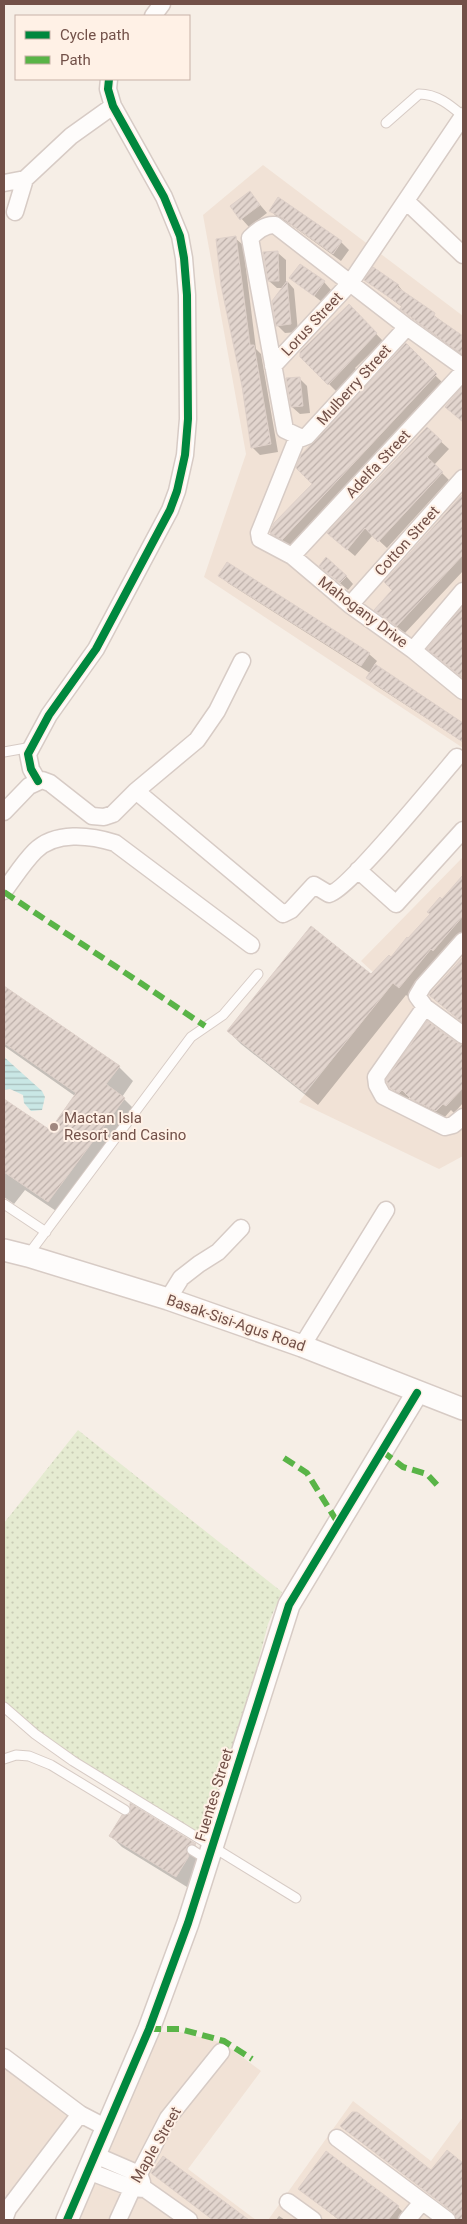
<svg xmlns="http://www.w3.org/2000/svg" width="467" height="2224" font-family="Roboto,sans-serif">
<defs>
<pattern id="grass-dots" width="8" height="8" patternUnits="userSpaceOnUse" patternTransform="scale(1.25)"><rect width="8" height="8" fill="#e5ebd1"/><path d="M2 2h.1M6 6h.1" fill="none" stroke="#c8cbb5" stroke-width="1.8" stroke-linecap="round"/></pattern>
<pattern id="water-rules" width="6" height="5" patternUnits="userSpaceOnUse" patternTransform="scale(1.25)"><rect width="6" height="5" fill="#c9e7e5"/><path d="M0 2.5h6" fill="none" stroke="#a8bebc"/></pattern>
<pattern id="building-hatch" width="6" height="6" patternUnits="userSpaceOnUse" patternTransform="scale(1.25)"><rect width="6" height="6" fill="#e2d5ce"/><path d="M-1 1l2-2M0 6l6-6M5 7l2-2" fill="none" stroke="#bcafa9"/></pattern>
</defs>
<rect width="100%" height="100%" fill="#f6eee6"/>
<path fill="#f1e2d6" d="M263 165 463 316V748L204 577 246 454 203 215Z
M463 857V1156L439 1169 299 1102 389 987 361 961Z
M157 2032H180L223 2043 261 2071 188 2169 256 2220H77Z
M4 2062 80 2111 10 2205 4 2199Z
M353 2101 431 2161 463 2117V2220H268Z"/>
<path fill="url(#grass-dots)" d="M78 1430 282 1592 268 1624 251 1690 208 1842 90 1768 4 1706V1523Z"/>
<path fill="url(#water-rules)" d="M4 1057 42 1091 45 1097 42 1110 31 1111 24 1103 23 1095 10 1089 4 1090Z"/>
<path fill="#0003" d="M250 193 267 213 249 227 231 207Z
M278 199 341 242 349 250 341 261 290 224 278 218 270 210Z
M235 238 243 245 256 349 261 354 278 452 260 455 252 447Z
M278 253 286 260V285L288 282 294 289 298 332 285 333 277 325 283 288H277L269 281Z
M291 278 324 282 331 290 322 302Z
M366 280 398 285 405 294 463 337V356L409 316 402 307Z
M349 306 383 341 355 368 358 371 336 391 301 356Z
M405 346 443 383 290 546 279 540 271 533 313 484Z
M299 378 307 386 310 413 300 414 292 407Z
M427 429 449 449 434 465 449 480 387 548 373 535 355 556 336 540Z
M463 494V571L405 633 376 610 394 590 386 582Z
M328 573 346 576 353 584 348 590Z
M220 575 369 654 377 661 374 665 463 723V742L375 685 367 677 370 673 228 583Z
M463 608V678L429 649Z
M463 878V942L412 1000 406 995 318 1105 241 1044 228 1031 371 976 391 959Z
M463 959V1023L431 995Z
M4 988 119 1067 133 1081 122 1097 138 1113 62 1215 25 1190 14 1204 4 1197V1100L50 1131 75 1096 4 1046Z
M425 1027 463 1064V1103L454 1113 451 1110 444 1118 420 1106 410 1097 407 1100 399 1096 391 1088Z
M131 1805 195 1845 206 1855 187 1887 122 1847 111 1836 131 1815Z
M342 2126 432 2172 447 2152 463 2164V2220Z
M163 2158 247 2220H213L152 2173Z
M299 2189 398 2207 405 2214 401 2220H339Z
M279 2216 285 2220H276Z"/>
<path fill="url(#building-hatch)" stroke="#ded0c9" d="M250 191 260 205 240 220 230 206Z
M278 197 342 241 333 254 281 217 269 211Z
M236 236 250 345H254L271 444 251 448 242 386 221 285 216 239Z
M278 251 279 281H268L263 252Z
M300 264 325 281 314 296 289 278Z
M373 267 399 285 397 287 435 313 434 316 463 336V355L400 309 402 306 364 280Z
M287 281 291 324 276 326 272 301Z
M349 304 377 333 328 385 300 357V352Z
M406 343 437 374 282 540 270 533 274 523 312 484 296 468 301 455Z
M300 377 303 406 291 407 286 378Z
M463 386V422L445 407Z
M427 427 442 441 427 457 443 472 378 542 365 528 347 550 327 533Z
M463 494V555L397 626 374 610 392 590 384 582Z
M326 557 347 576 340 583 319 566Z
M227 562 370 653 361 666 218 576Z
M463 606V678L427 649Z
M375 664 463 723V742L366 678Z
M463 875V916L433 951 431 949 399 988 393 983 305 1093 227 1031 311 926 371 974 389 955 391 957 407 937 408 938 430 914 427 912 440 897 442 899Z
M463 957V1023L429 995Z
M4 986 120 1066 106 1084 125 1098 48 1202 4 1172V1099L50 1130 76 1093 4 1043Z
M427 1021 457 1043 463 1045V1088L446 1106 443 1104 436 1111 411 1099 402 1090 399 1093 390 1088 386 1080Z
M130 1803 196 1844 187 1846 186 1850 189 1856 176 1877 109 1836 122 1815 130 1814Z
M352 2112H357L431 2170 447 2150 463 2163V2220H457L453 2212 340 2126Z
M326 2151 399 2206 388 2220H340L298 2189Z
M163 2156 171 2162 249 2220H213L151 2173Z"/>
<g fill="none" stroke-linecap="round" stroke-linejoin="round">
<defs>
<path id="service" d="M386 123 419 94C437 94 450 105 463 116
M4 752 32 747
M4 1204 46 1232
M28 1255 191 1037 223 1015 258 974
M4 1707 35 1734 73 1761 296 1898
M4 1759 16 1755 29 1756 51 1765 125 1810
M192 1850 208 1860"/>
<path id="minor" d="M153 16 162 4
M4 183 25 179 71 136 113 106
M406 201 463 255
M15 212 25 179
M407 327 307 436 302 438 285 430 250 238C257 231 265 224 275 225L407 327 463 367
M273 366 351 282 463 116
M298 436 259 533 260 539 292 556 350 605 413 650 463 691
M292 556 463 372
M350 605 463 478
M413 650 463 591
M38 781 31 769 28 754 49 715 96 649 170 510 177 491 185 455 188 419 187 295 184 258 180 236 164 197 113 106 108 89 109 79
M136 791 283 914 291 910 314 885 329 894C346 892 440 777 457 757
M4 812 29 786 42 780 50 783 92 816 104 817 113 814 136 791 197 740 217 711 242 661
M358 870 396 904 463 830
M4 891C14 878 23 863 35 851 55 831 90 835 115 843L251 945
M463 941 423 986 417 996 425 1007 463 1035
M425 1007 376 1077 377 1085 383 1096 445 1127 453 1125 463 1117
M168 1299 181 1278 199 1264 218 1252 241 1228
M302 1346 386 1210
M4 2057 80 2114 107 2128
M337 2138 447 2220
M95 2155 139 2174 142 2182
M88 2171 132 2188 145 2189 189 2220
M288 2202 313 2220
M4 2220 8 2209 80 2114
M118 2220 139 2174 168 2118 221 2052
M407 2220 422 2202"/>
<path id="tertiary" d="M4 1250 28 1256 168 1299 302 1346 463 1409
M67 2220 149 2029 188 1923 289 1605 417 1393"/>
</defs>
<use href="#service" stroke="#d7cbc5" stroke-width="11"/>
<use href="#minor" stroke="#d7cbc5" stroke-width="19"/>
<use href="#tertiary" stroke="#d7cbc5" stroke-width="24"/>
<use href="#service" stroke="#fefcfb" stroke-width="9"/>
<use href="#minor" stroke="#fefcfb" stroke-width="16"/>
<use href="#tertiary" stroke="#fefcfb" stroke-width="21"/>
<path stroke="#59b447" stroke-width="6" stroke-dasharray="12 6" stroke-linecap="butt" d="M4 892 205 1026
M382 1451 403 1467 427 1474 438 1486
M284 1458 307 1473 338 1523
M149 2029H180L224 2041 252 2059"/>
<defs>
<path id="cycleway" d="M38 781 31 769 28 754 49 715 96 649 170 510 177 491 185 455 188 419 187 295 184 258 180 236 164 197 113 106 108 89 109 79
M67 2220 149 2029 188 1923 289 1605 417 1393"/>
</defs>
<use href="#cycleway" stroke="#fff1e6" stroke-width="11"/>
<use href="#cycleway" stroke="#00873e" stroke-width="8"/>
</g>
<circle fill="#a0877f" stroke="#fff1e6" stroke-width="2" cx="54" cy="1127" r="5"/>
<g text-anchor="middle" stroke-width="4" stroke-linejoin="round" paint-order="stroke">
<g font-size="15" fill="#725048" stroke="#fff1e6">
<text transform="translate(312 324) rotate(-47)" y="5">Lorus Street</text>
<text transform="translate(354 385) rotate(-48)" y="5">Mulberry Street</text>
<text transform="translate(378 464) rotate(-47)" y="5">Adelfa Street</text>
<text transform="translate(407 541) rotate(-48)" y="5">Cotton Street</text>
<text transform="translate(363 612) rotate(37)" y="5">Mahogany Drive</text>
<text transform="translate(236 1323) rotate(19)" y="5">Basak-Sisi-Agus Road</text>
<text transform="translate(214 1795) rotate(-73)" y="5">Fuentes Street</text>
<text transform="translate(156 2145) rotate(-60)" y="5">Maple Street</text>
</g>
<g font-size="15" fill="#725048" stroke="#fff1e6" text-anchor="start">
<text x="64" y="1123">Mactan Isla<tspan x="64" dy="17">Resort and Casino</tspan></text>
</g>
</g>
<rect width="467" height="2224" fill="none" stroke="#725048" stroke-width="10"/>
<rect x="15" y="15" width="175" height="65" fill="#fff1e6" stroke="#c7b1a7"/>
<rect x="25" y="31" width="25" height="8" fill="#00873e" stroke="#c7b1a7"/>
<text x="60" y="40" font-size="15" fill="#725048">Cycle path</text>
<rect x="25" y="56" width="25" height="8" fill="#59b447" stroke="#c7b1a7"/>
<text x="60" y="65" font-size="15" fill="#725048">Path</text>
</svg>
